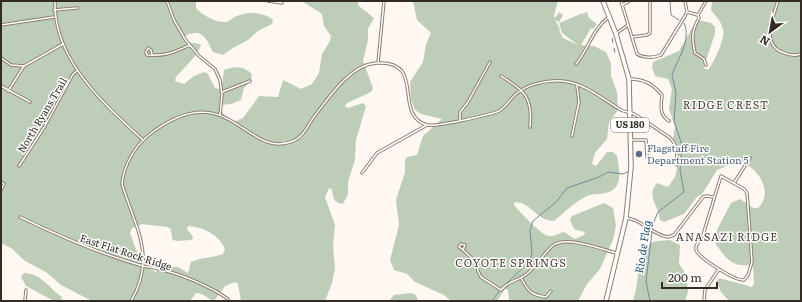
<svg xmlns="http://www.w3.org/2000/svg" width="802" height="302" font-family="Literata,serif">
<rect width="100%" height="100%" fill="#fff7f1"/>
<path fill="#becdb8" fill-rule="evenodd" d="M1 1H196V8C202 15 216 23 226 22 231 21 233 17 237 16 248 11 264 12 273 20L272 24 258 31 248 40 233 48 223 55 213 52C205 37 203 28 184 36L183 40C189 44 196 42 201 45L197 54 176 77 175 81 184 84 194 76 204 72 208 74 215 88 219 89 222 85 224 70C235 66 243 66 252 74L251 80 244 88 241 100 231 104 220 105 219 108 229 120 234 122 243 118 259 96 278 97 283 80 301 89 312 84 319 73 322 54 330 41 331 36 324 26 322 14 302 1H357L359 6 374 18 368 29V40L363 61 373 88 371 92 347 103 345 106 348 108 363 103 366 106 356 140 355 160 348 182V194L343 204C334 203 333 198 332 190L329 188 325 197 335 225 333 245 335 269 332 283 325 301H241L238 284 235 282 225 286 214 301C207 299 204 293 196 293L190 301H92L61 285 46 272 25 261 11 248 1 243ZM142 224 167 227 171 229 172 239 176 241 192 240 193 237 187 229 188 226C204 227 219 235 225 249L223 254C212 258 202 257 191 262L188 273 178 267H160L156 272 142 265 130 233 132 228Z
M413 1H558L554 16 555 18 559 12 563 15 559 22 555 20 560 29 559 30 563 38 578 45 562 33 559 23 583 13 585 16 584 13 587 12 589 18 597 24 593 29 591 28 581 45 594 46 606 52 611 63V76L617 92 618 110 609 122 607 139 595 153 592 164 596 166 607 152H613L617 156C619 166 623 185 611 191 604 195 594 193 587 196 574 202 565 212 554 221 537 221 532 203 515 202L514 205C519 211 542 236 549 236 553 237 559 233 564 232L575 239 584 235 585 232 574 229 570 220 572 216 604 203 613 208 616 226 613 240 600 269 587 284 578 301H512L509 300 508 290 505 289 497 301H451L444 295 415 282 407 274 394 270 390 260 399 225 396 200 405 172V160L407 157 417 155 423 136 442 119 421 114 415 110 411 99 410 82 423 62 426 44 431 33 417 20Z
M712 1H801V301H729L721 292 717 282 719 278 752 287 754 283 753 267C748 264 745 266 740 265 728 263 722 253 715 243L717 230 731 203 740 199 753 208H758C775 192 757 166 739 161L717 170 702 194 697 197 684 214 664 222 660 220C658 205 646 196 657 183L668 187 675 177 678 163 672 146 675 126 669 109 672 89 668 79 655 76 652 67 653 62 679 51 694 25 698 20 711 23 715 27V34L705 63 704 68 708 70C714 62 726 38 723 29 721 21 716 16 711 10Z
M670 240 680 245 679 264 686 274 688 292 685 301H633C639 286 637 251 651 243 656 240 664 241 670 240Z
M24 273C42 274 48 287 62 297L61 301H54L26 286 21 277Z
M411 293 416 295 418 301H389L394 295Z"/>
<g fill="none" stroke-linecap="round" stroke-linejoin="round">
<path stroke="#768a99" stroke-width="1" d="M670 1 671 15 679 20
M505 285 530 261 532 254 530 230 533 221 556 202 567 188 599 177 608 172 623 174 629 171
M492 301 500 290
M650 301 646 281 653 224 658 212 684 192 680 170 682 145 674 121 676 93 672 75C677 60 692 40 684 23"/>
<defs>
<path id="minor" d="M55 1C53 59 103 103 143 140
M167 1 174 20 185 39 199 56 215 69 220 80 222 95 220 115
M268 1 282 3
M621 1 637 54C643 58 655 58 661 55L685 16 687 12 685 1
M778 1C773 17 761 44 782 52 788 55 795 56 801 54
M622 5 628 2
M54 10 77 8
M687 12 698 15 699 18C691 32 692 38 695 53L704 59 706 65
M698 15 706 1
M1 25 54 17
M617 33 628 25
M632 37 647 35 650 33V1
M152 55 151 50 148 48 146 52 147 55C167 56 172 53 190 45
M1 58 11 65 24 66
M378 63 384 1
M576 64C589 49 592 29 609 17
M501 76C524 91 533 96 530 127
M630 79C644 79 653 84 662 95 661 105 659 115 669 121
M1 86 30 102
M8 91 24 66 63 44
M222 92 250 81
M460 120V112L468 102 490 62
M572 136 579 102 577 86
M630 140H646L647 157
M19 166 45 126 73 74 77 71
M362 173 377 153 427 125
M721 176 744 189 747 193 752 262 748 275 744 280C735 281 699 258 696 250V246L703 235Z
M1 182 4 184 1 190
M734 183 750 158
M20 217C59 236 100 254 143 266 146 267 151 267 155 268 178 273 208 285 228 299
M627 218C643 220 652 235 668 237L674 235 703 197 706 196 714 197
M463 250 459 247 461 244 465 245 463 250 476 262 478 271 481 277 501 290C509 280 520 281 529 272 537 265 543 255 551 247 565 234 600 249 616 253
M521 278C528 291 531 295 546 297L551 291
M25 301 26 290
M131 301C157 257 135 227 122 184 124 164 135 146 150 134 229 73 246 161 293 141 303 137 307 127 313 118 328 99 350 64 377 63 427 60 392 115 427 125 437 127 489 115 499 111 506 107 510 99 516 94 527 84 547 80 562 81 585 83 602 99 621 110 625 112 630 112 634 114 646 121 658 130 669 137 678 145 677 154 677 165
M704 301 705 290 719 269"/>
<path id="primary" d="M603 1 616 34 629 79 631 167 626 218 606 301"/>
</defs>
<use href="#minor" stroke="#8e7d6f" stroke-width="3.5"/>
<use href="#primary" stroke="#8e7d6f" stroke-width="5.5"/>
<use href="#minor" stroke="#fff" stroke-width="1.5"/>
<use href="#primary" stroke="#fff" stroke-width="3.5"/>
<path stroke="#7f7771" stroke-width="1" stroke-dasharray="5 5" stroke-linecap="butt" d="M612 38 615 53"/>
</g>
<circle fill="#5c6f8a" stroke="#fff" stroke-width="1.5" cx="639" cy="154" r="4"/>
<g text-anchor="middle" stroke-width="3" stroke-linejoin="round" paint-order="stroke">
<rect fill="#fff" stroke="#706b67" stroke-width="1" x="611" y="118" width="38" height="14" rx="3"/>
<g font-size="9" font-weight="bold" fill="#332c26">
<text x="630" y="128">US 180</text>
</g>
<g font-size="10" fill="#332c26" stroke="#fff">
<text transform="translate(42 115) rotate(-59)" y="4">North Ryans Trail</text>
<text transform="translate(126 252) rotate(18)" y="4">East Flat Rock Ridge</text>
</g>
<g font-size="10" fill="#4e5e75" stroke="#fff" text-anchor="start">
<text x="647" y="152">Flagstaff Fire<tspan x="647" dy="12">Department Station 5</tspan></text>
</g>
<g font-size="11" letter-spacing="1" fill="#4d3e32" stroke="#fff">
<text x="726" y="109">RIDGE CREST</text>
<text x="727" y="241">ANASAZI RIDGE</text>
<text x="511" y="267">COYOTE SPRINGS</text>
</g>
<g font-size="11" font-style="italic" fill="#1a4f70" stroke="#fff">
<text transform="translate(643 247) rotate(-81)" y="4">Rio de Flag</text>
</g>
</g>
<rect width="802" height="302" fill="none" stroke="#332c26" stroke-width="4"/>
<g transform="translate(770 32) rotate(212)" stroke="#ffffff" stroke-width="3" paint-order="stroke">
<path d="M0-3L7 15L0 10L-7 15Z" fill="#332c26"/>
<text y="-6" font-size="11" font-weight="bold" text-anchor="middle" fill="#332c26">N</text>
</g>
<path d="M662 282v6h55v-6" fill="none" stroke="#332c26" stroke-width="2"/>
<text x="668" y="282" font-size="12" fill="#332c26" stroke="#ffffff" stroke-width="3" paint-order="stroke">200 m</text>
</svg>
